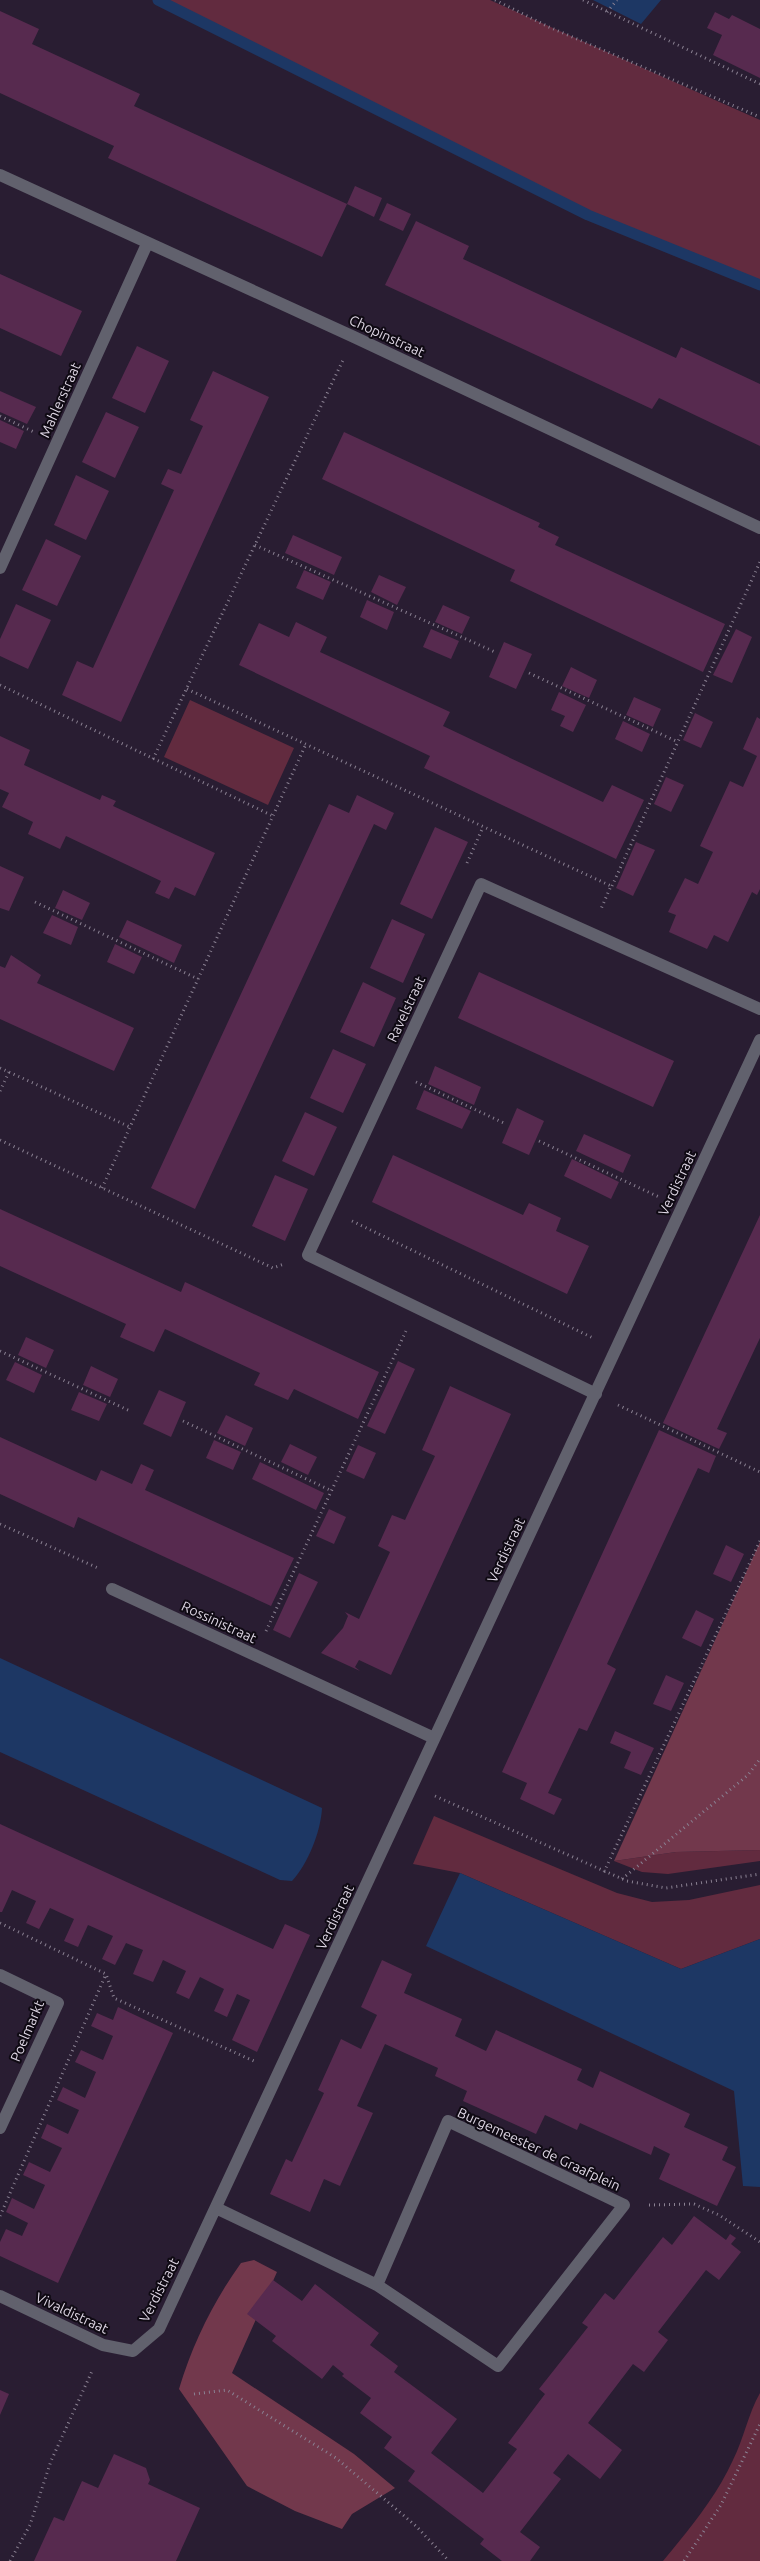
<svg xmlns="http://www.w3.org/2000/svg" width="760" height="2561" font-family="Ubuntu,sans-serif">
<rect width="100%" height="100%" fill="#291d32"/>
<path fill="#622b3f" d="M158 0H490L760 120V285L588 215Z
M190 700 294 748 268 805 164 757Z
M434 1816 617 1893 652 1902 689 1900 760 1885V1939L681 1969 460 1873 413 1864Z
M760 1850V1861L668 1874 642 1872 614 1861 676 1852Z
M760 2393V2561H663C690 2528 715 2499 733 2460 744 2438 748 2414 760 2393Z"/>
<path fill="#72384c" d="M760 1542V1850L676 1852 614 1861Z
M254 2260 277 2272 232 2373 354 2454 395 2488 352 2514 342 2529 295 2511 247 2486 179 2389C193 2343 213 2302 241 2263Z"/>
<path fill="#1d3764" d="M593 0H661L641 24Z
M0 1658 322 1808C321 1831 308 1864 292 1881L280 1880 0 1752Z
M460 1873 681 1969 760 1939V2187L743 2186 734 2091 426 1946Z"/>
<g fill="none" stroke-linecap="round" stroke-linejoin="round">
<path stroke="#1d3764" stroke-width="11" d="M158 0 588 215 760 285"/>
</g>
<path fill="#572a4f" d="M0 11 39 29 32 44 140 94 134 106 347 204 322 257 108 158 114 146 0 93Z
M715 12 729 19 732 15 760 29V78L713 55 722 35 707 28Z
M355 186 382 198 374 217 347 204Z
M387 203 411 214 403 231 379 220Z
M416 221 469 246 463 259 676 358 681 347 760 384V446L659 398 652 409 385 285Z
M0 274 82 311 61 356 0 328Z
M137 346 169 361 145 413 112 398Z
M213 371 269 397 121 722 62 695 77 661 93 668 174 490 161 484 168 469 181 474 203 426 190 420Z
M0 391 36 407 27 424 0 412Z
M106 412 139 427 115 478 82 462Z
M0 420 24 431 16 449 0 442Z
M344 432 540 523 538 527 559 537 555 545 725 624 703 672 510 581 515 570 322 479Z
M76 475 109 491 86 540 54 525Z
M293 535 342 557 334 575 285 553Z
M46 539 81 556 57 606 22 590Z
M304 570 331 582 323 600 296 588Z
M379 575 406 587 397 605 371 592Z
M367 600 394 612 387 630 360 617Z
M16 604 51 620 28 669 0 656V639Z
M443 605 470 617 462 634 435 622Z
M296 622 327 637 320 652 450 712 443 726 603 802 612 785 644 800 616 859 424 768 430 756 239 665 259 623 289 637Z
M431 629 459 641 451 659 423 647Z
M736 629 752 637 732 683 713 675Z
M504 642 532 654 516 689 489 677Z
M571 667 597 680 589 698 562 686Z
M559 692 586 705 573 732 560 726 565 716 551 710Z
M634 697 661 709 653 727 626 715Z
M695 713 713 722 701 748 683 740Z
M757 717 760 719V889L757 895 752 892 728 942 714 935 707 949 669 932 676 915 668 912 685 878 698 884 713 852 700 846 730 781 743 787 757 756 743 749Z
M623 721 650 734 642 752 615 739Z
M0 736 30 750 24 765 100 800 102 795 116 801 113 806 215 853 195 896 175 887 169 899 155 893 161 881 66 836 60 849 28 834 33 822 2 807 9 793 0 789Z
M666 777 684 785 671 812 654 804Z
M357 795 394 813 386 830 374 824 195 1209 151 1188 329 804 349 813Z
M435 827 468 842 432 919 400 904Z
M636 842 655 850 633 896 616 888Z
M0 866 24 877 9 911 0 908Z
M63 890 90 903 82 920 55 908Z
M52 915 78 927 71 945 43 933Z
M392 919 425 934 403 983 370 968Z
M127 920 182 945 174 963 119 937Z
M115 944 142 957 134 974 107 962Z
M11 955 41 975 37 983 134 1028 114 1071 0 1019V966L5 968Z
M479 972 674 1061 653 1107 458 1018Z
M363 982 396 998 374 1047 340 1032Z
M333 1049 366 1064 343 1113 310 1098Z
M435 1066 481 1087 474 1105 428 1084Z
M424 1090 471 1111 462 1129 416 1109Z
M517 1108 544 1121 529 1155 502 1143Z
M305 1112 337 1127 314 1176 282 1161Z
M584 1134 631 1155 623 1173 576 1151Z
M393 1155 523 1215 529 1203 561 1218 556 1231 589 1246 567 1294 372 1202Z
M572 1159 619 1182 611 1199 564 1176Z
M275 1175 308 1189 285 1241 252 1226Z
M0 1209 181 1292 185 1282 379 1372 358 1419 294 1389 288 1400 254 1385 260 1373 165 1329 154 1352 120 1337 126 1324 0 1266Z
M760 1215V1338L717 1429 727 1433 719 1449 663 1423Z
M26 1337 54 1350 46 1368 18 1355Z
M398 1361 415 1369 385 1434 367 1426Z
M15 1362 42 1375 34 1393 6 1380Z
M91 1366 118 1379 110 1397 83 1385Z
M450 1386 511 1414 391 1675 359 1660 355 1667 360 1671 321 1653 343 1628 348 1616 345 1612 359 1619 390 1552 378 1546 392 1515 405 1520 435 1456 422 1450Z
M159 1390 186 1402 171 1437 143 1424Z
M79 1392 107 1404 99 1421 71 1410Z
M226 1415 253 1428 245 1446 217 1433Z
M659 1430 716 1456 709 1473 698 1468 607 1664 616 1669 587 1731 579 1728 548 1793 562 1799 554 1815 520 1799 527 1783 502 1772Z
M0 1437 96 1481 101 1470 132 1484 141 1464 154 1470 145 1490 294 1558 271 1606 78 1517 74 1528 0 1494Z
M214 1440 241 1452 233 1470 206 1458Z
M290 1444 317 1457 308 1475 281 1462Z
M358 1445 376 1453 364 1479 346 1471Z
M260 1462 324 1493 316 1510 252 1479Z
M329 1509 346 1517 334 1544 316 1536Z
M726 1545 744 1554 731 1582 713 1574Z
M299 1573 318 1582 290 1638 273 1630Z
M696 1610 714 1619 701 1647 682 1638Z
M666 1675 684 1683 671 1711 653 1704Z
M615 1731 654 1748 641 1775 624 1768 631 1752 610 1743Z
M0 1824 273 1949 285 1924 310 1935 257 2052 232 2040 250 2000 237 1994 227 2017 214 2011 224 1989 200 1977 189 1999 176 1993 186 1971 163 1960 153 1982 133 1974 143 1950 126 1943 115 1965 102 1959 113 1936 88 1925 78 1947 64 1941 74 1919 50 1908 39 1929 26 1923 36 1901 12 1890 2 1912H0Z
M382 1960 412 1974 404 1993 462 2019 455 2036 486 2051 496 2030 582 2069 577 2080 593 2088 600 2071 690 2114 684 2127 728 2147 722 2160 736 2167 717 2206 659 2179 670 2154 654 2146 651 2155 580 2123 577 2130 545 2115 536 2134 463 2101 467 2091 435 2076 438 2068 385 2044 357 2106 373 2113 340 2186 324 2179 310 2212 270 2194 286 2159 292 2162 324 2093 318 2090 341 2039 361 2049 377 2015 361 2007Z
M118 2007 173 2033 58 2283 0 2256V2242L6 2229 22 2236 28 2223 6 2212 12 2198 34 2209 45 2185 23 2175 29 2162 50 2172 62 2148 41 2138 47 2124 68 2134 79 2110 57 2100 63 2087 85 2098 96 2072 75 2062 81 2050 103 2060 113 2036 91 2026 97 2013 113 2020Z
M694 2216 726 2240 730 2234 736 2238 731 2244 741 2252 719 2280 706 2270 658 2332 668 2340 644 2372 633 2364 588 2423 622 2450 600 2479 568 2454 553 2473 561 2479 520 2532 540 2547 530 2561H502L480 2544 484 2539 408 2481 415 2471 384 2448 392 2437 360 2413 371 2398 342 2376 344 2374 333 2365 322 2379 272 2341 276 2336 247 2314 273 2280 302 2301 315 2284 346 2308 379 2333 370 2345 398 2366 394 2372 457 2419 431 2453 483 2493 517 2449 508 2443 545 2394 539 2389 588 2327 582 2323 605 2293 614 2300 663 2237 672 2245Z
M0 2390 9 2394 0 2415Z
M114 2454 146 2468 150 2480 148 2484 200 2508 176 2561H34L54 2517 64 2521 82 2481 98 2488Z"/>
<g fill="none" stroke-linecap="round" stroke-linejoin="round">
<path stroke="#8a8192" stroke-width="3" stroke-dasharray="1 4" stroke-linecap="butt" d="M495 0 549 27 760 117
M583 0 760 84
M607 12 617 0
M0 416 34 432
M255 545 495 652
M529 673 678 742
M0 685 273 816
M187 689 611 886 601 909
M153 759 343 360
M467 863 483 827
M612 886 760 562
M35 902 198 979
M0 1068 130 1127
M416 1082 506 1124
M0 1091 9 1072
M0 1140 273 1268 284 1264
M539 1141 659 1197
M102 1188 306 744
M352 1221 593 1338
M0 1351 130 1411
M618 1405 760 1472
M183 1421 332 1491
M0 1524 98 1568
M266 1631 406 1331
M435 1796 627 1881 666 1888 760 1874
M604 1872 760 1541
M622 1879 748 1775 760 1759
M0 1923 106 1974 114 1998 256 2062
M649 2205 694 2204 719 2215 760 2242
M0 2216 106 1974
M194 2394 227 2390 336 2458 416 2526 449 2561
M10 2561 30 2525 51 2461 93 2369
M684 2561 721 2505 760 2424"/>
<path stroke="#61616d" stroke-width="12" d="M0 175 354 337 760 528
M0 568 147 244
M596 1394 308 1255 481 884 760 1009
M112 1589 434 1738
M0 1975 58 2003 0 2128
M216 2208 377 2285 498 2366 624 2205 448 2121 377 2285
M0 2296 103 2345 133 2351 159 2329 760 1040"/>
</g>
<g text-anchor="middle" stroke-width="4" stroke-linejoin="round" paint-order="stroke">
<g font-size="14" fill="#ddd5e3" stroke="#0f0a13">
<text transform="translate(387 336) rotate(25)" y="5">Chopinstraat</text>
<text transform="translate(60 400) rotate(-66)" y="5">Mahlerstraat</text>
<text transform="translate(406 1009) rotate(-65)" y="5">Ravelstraat</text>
<text transform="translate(677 1183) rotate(-65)" y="5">Verdistraat</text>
<text transform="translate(506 1550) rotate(-65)" y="5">Verdistraat</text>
<text transform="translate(219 1622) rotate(25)" y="5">Rossinistraat</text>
<text transform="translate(335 1917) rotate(-65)" y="5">Verdistraat</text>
<text transform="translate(27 2031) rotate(-67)" y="5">Poelmarkt</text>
<text transform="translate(539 2149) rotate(25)" y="5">Burgemeester de Graafplein</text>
<text transform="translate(159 2290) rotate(-63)" y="5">Verdistraat</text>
<text transform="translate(72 2313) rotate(25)" y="5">Vivaldistraat</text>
</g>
</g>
</svg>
